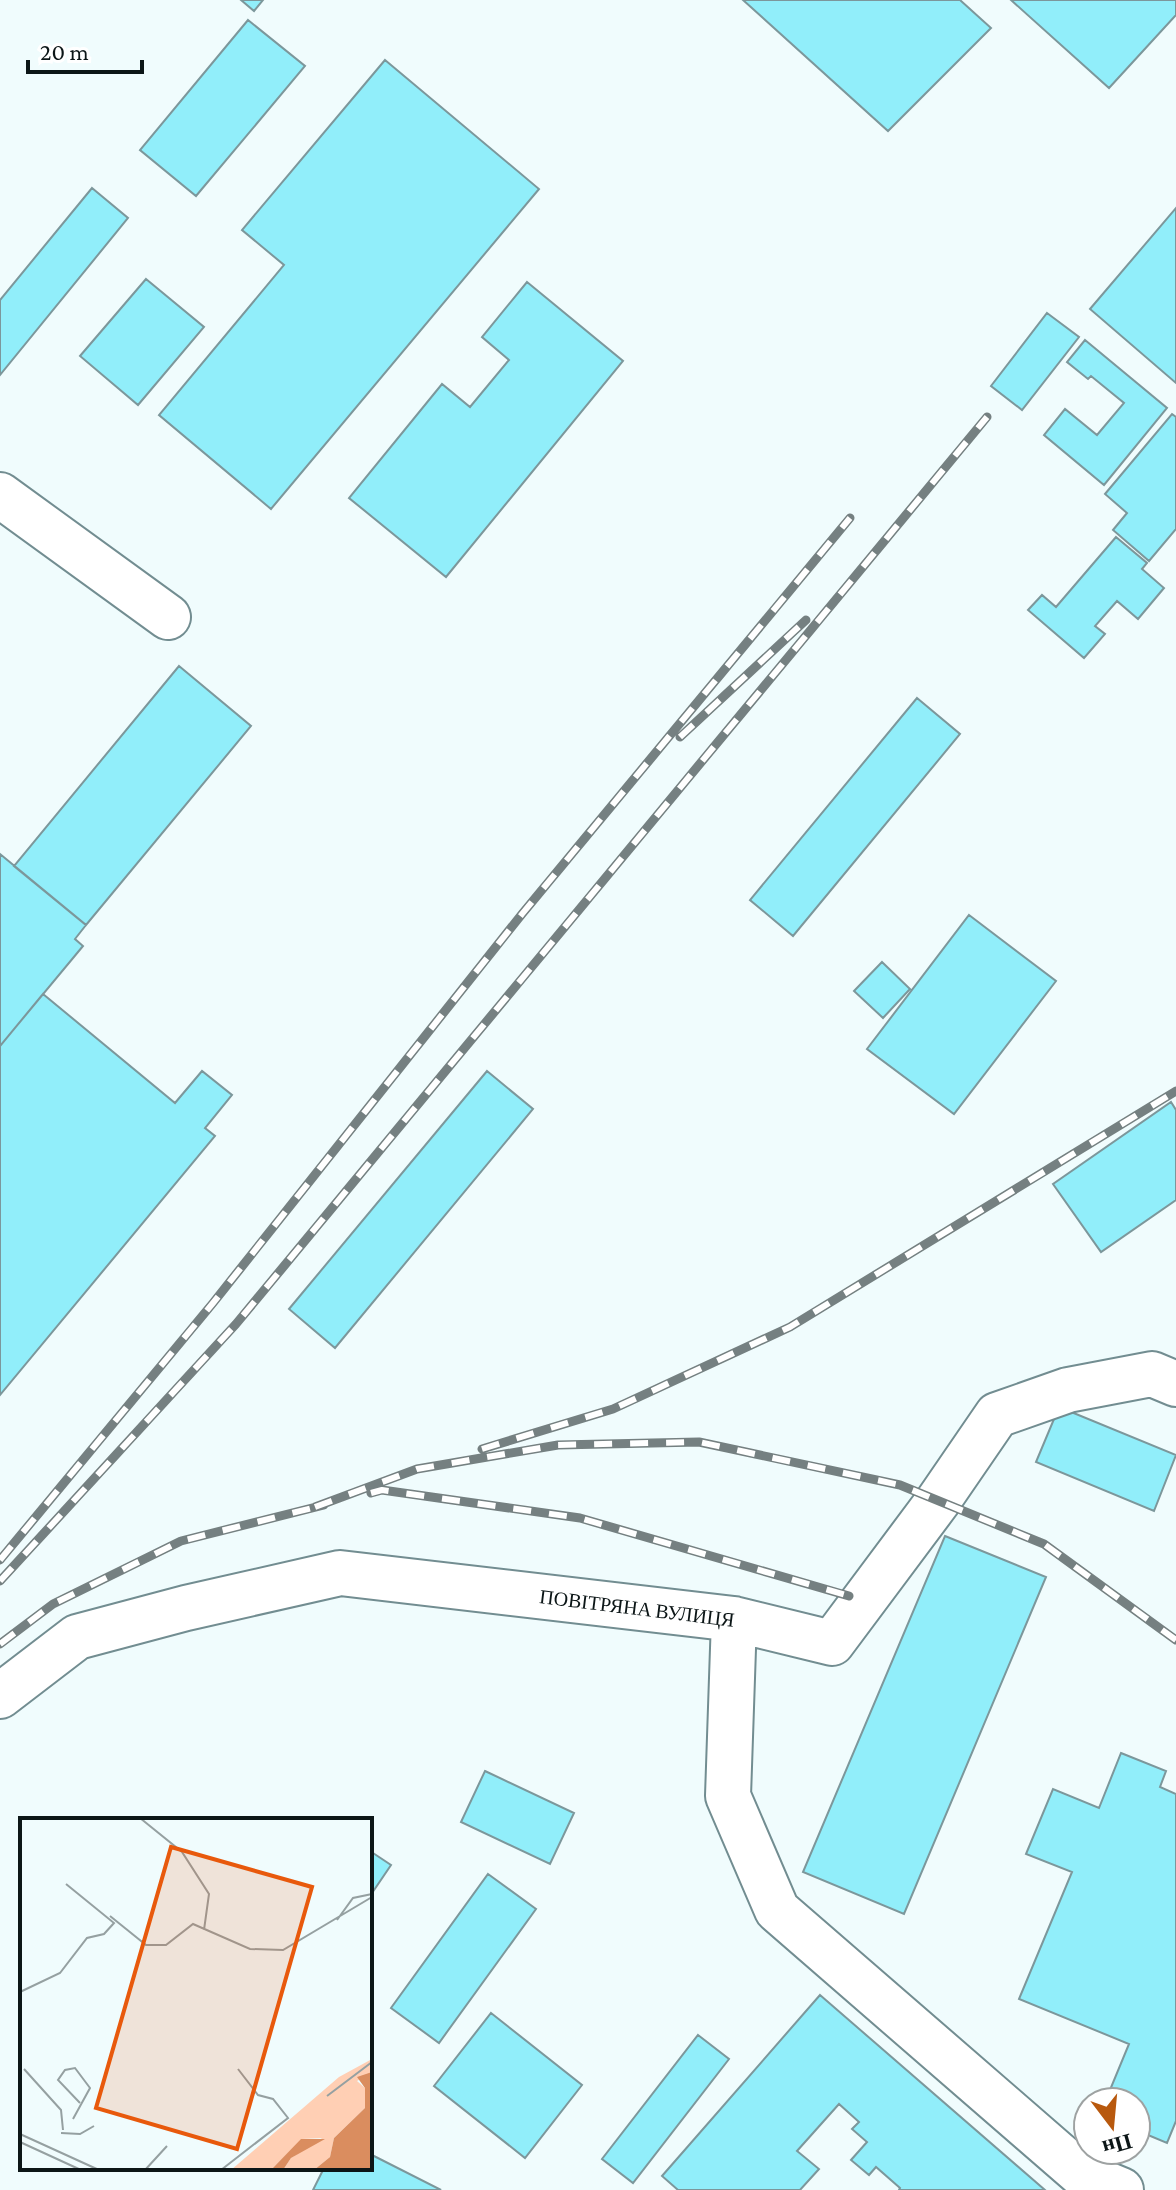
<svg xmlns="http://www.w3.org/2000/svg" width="1176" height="2190" font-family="'Crimson Pro',serif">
<rect width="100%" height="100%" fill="#f0fcfd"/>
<path fill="#91eefa" stroke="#7c979b" stroke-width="2" d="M241 0H263L254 11Z
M743 0H960L991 28 888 131Z
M1011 0H1176V15L1109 88Z
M248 20 305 66 196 196 140 150Z
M385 60 539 189 271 509 159 415 284 265 242 230Z
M92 188 128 218 0 375V300Z
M1176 208V383L1090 309Z
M146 279 204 327 138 405 80 356Z
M527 282 623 361 446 577 349 498 442 384 470 407 509 360 482 337Z
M1047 313 1079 337 1022 410 991 386Z
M1085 340 1167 408 1104 485 1044 435 1065 409 1097 435 1124 403 1091 376 1088 379 1067 362Z
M1172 414 1176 417V529L1149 561 1113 530 1127 513 1105 494Z
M1116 537 1147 563 1142 569 1164 588 1138 619 1117 601 1095 626 1105 634 1084 658 1028 610 1042 595 1056 607Z
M179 666 251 726 86 925 14 866Z
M917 698 960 734 793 936 750 900Z
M0 854 86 925 75 939 83 946 0 1046Z
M969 915 1056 981 954 1114 867 1049Z
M882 962 910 989 883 1018 854 991Z
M43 994 175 1103 202 1071 232 1095 205 1128 215 1136 0 1395V1046Z
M487 1071 533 1109 335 1348 289 1309Z
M1171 1102 1176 1110V1200L1101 1252 1053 1184Z
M1059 1407 1176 1455 1154 1511 1036 1462Z
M945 1536 1046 1577 904 1914 803 1872Z
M1121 1753 1166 1771 1160 1787 1176 1794V2121L1167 2143 1136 2130V2102H1105L1129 2044 1019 1999 1072 1872 1026 1854 1053 1789 1099 1808Z
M485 1771 574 1813 550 1864 461 1822Z
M370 1851 391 1865 370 1896Z
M488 1874 536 1909 439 2043 391 2008Z
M820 1995 1045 2190H899L900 2188 876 2167 869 2175 851 2160 867 2142 852 2129 859 2122 839 2104 797 2151 819 2169 800 2190H678L662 2176Z
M491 2013 582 2085 525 2158 434 2086Z
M698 2035 729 2059 633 2183 602 2159Z
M370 2154 441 2190H313L324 2168H370Z"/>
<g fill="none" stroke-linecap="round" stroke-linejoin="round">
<defs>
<path id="minor" d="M0 495 168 617
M734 1619 728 1796 777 1910 1080 2173 1121 2190
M0 1696 77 1637 186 1608 340 1573 734 1619 832 1643 938 1501 997 1415 1068 1390 1152 1374 1176 1384"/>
</defs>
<use href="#minor" stroke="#728d91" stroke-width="48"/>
<use href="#minor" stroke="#fff" stroke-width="44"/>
<defs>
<path id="rail" d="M680 737 806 620
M482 1449 613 1409 790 1327 1176 1091
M371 1493 382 1490 580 1518 849 1596
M315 1507 417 1469 558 1445 699 1442 900 1485 1044 1544 1176 1640
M0 1560 213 1303 522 914 850 518
M0 1581 236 1324 987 417
M0 1644 53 1604 181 1541 324 1505"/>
</defs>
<use href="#rail" stroke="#758081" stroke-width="9"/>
<use href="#rail" stroke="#fff" stroke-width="6" stroke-dasharray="18" stroke-linecap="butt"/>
</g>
<g text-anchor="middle" stroke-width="7" stroke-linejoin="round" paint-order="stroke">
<g font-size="20" fill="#0c1617" stroke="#fff">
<text transform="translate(637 1608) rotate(7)" y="7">ПОВІТРЯНА ВУЛИЦЯ</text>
</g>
</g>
<g transform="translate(20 1818)">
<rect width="352" height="352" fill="#f0fcfd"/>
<path d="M352 241V254L337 263 345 270V290L314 320 310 339 294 352H263L271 340 302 320 282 321 251 352H211L319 259Z" fill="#ffcfb4"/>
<path d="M352 254V352H294L310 339 314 320 345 290V270L337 259ZM281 321H305L271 340 263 352H251Z" fill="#da8d5f"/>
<path fill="none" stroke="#95a0a1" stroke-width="2" d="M120 0 162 34 189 76 184 112M90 98 126 127H146L173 106 230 131 263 132 352 79M317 102 333 80 352 76M0 174 40 155 67 120 84 116 94 105 46 66M4 251 41 292 43 312M307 278 352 244M53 301 70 270 55 250 45 252 38 262 60 285M41 315 60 316 74 308M0 316 79 352M0 324 61 352M125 352 147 328M201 352 268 300 253 281 238 277 218 251"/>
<path fill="#e8590c" fill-opacity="0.15" stroke="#e8590c" stroke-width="4" d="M151 29 292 69 217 331 76 290Z"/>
<rect width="352" height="352" fill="none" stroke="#0c1617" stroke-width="4"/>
</g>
<g transform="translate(1112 2126) rotate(164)"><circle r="38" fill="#ffffff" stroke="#9ea2a2" stroke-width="2"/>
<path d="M0-6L14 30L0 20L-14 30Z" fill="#b8590e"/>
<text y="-12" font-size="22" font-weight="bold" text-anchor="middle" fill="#0c1617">Пн</text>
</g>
<path d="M28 60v12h114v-12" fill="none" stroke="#0c1617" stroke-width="4"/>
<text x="40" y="60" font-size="24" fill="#0c1617" stroke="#ffffff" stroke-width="6" paint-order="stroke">20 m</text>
</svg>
